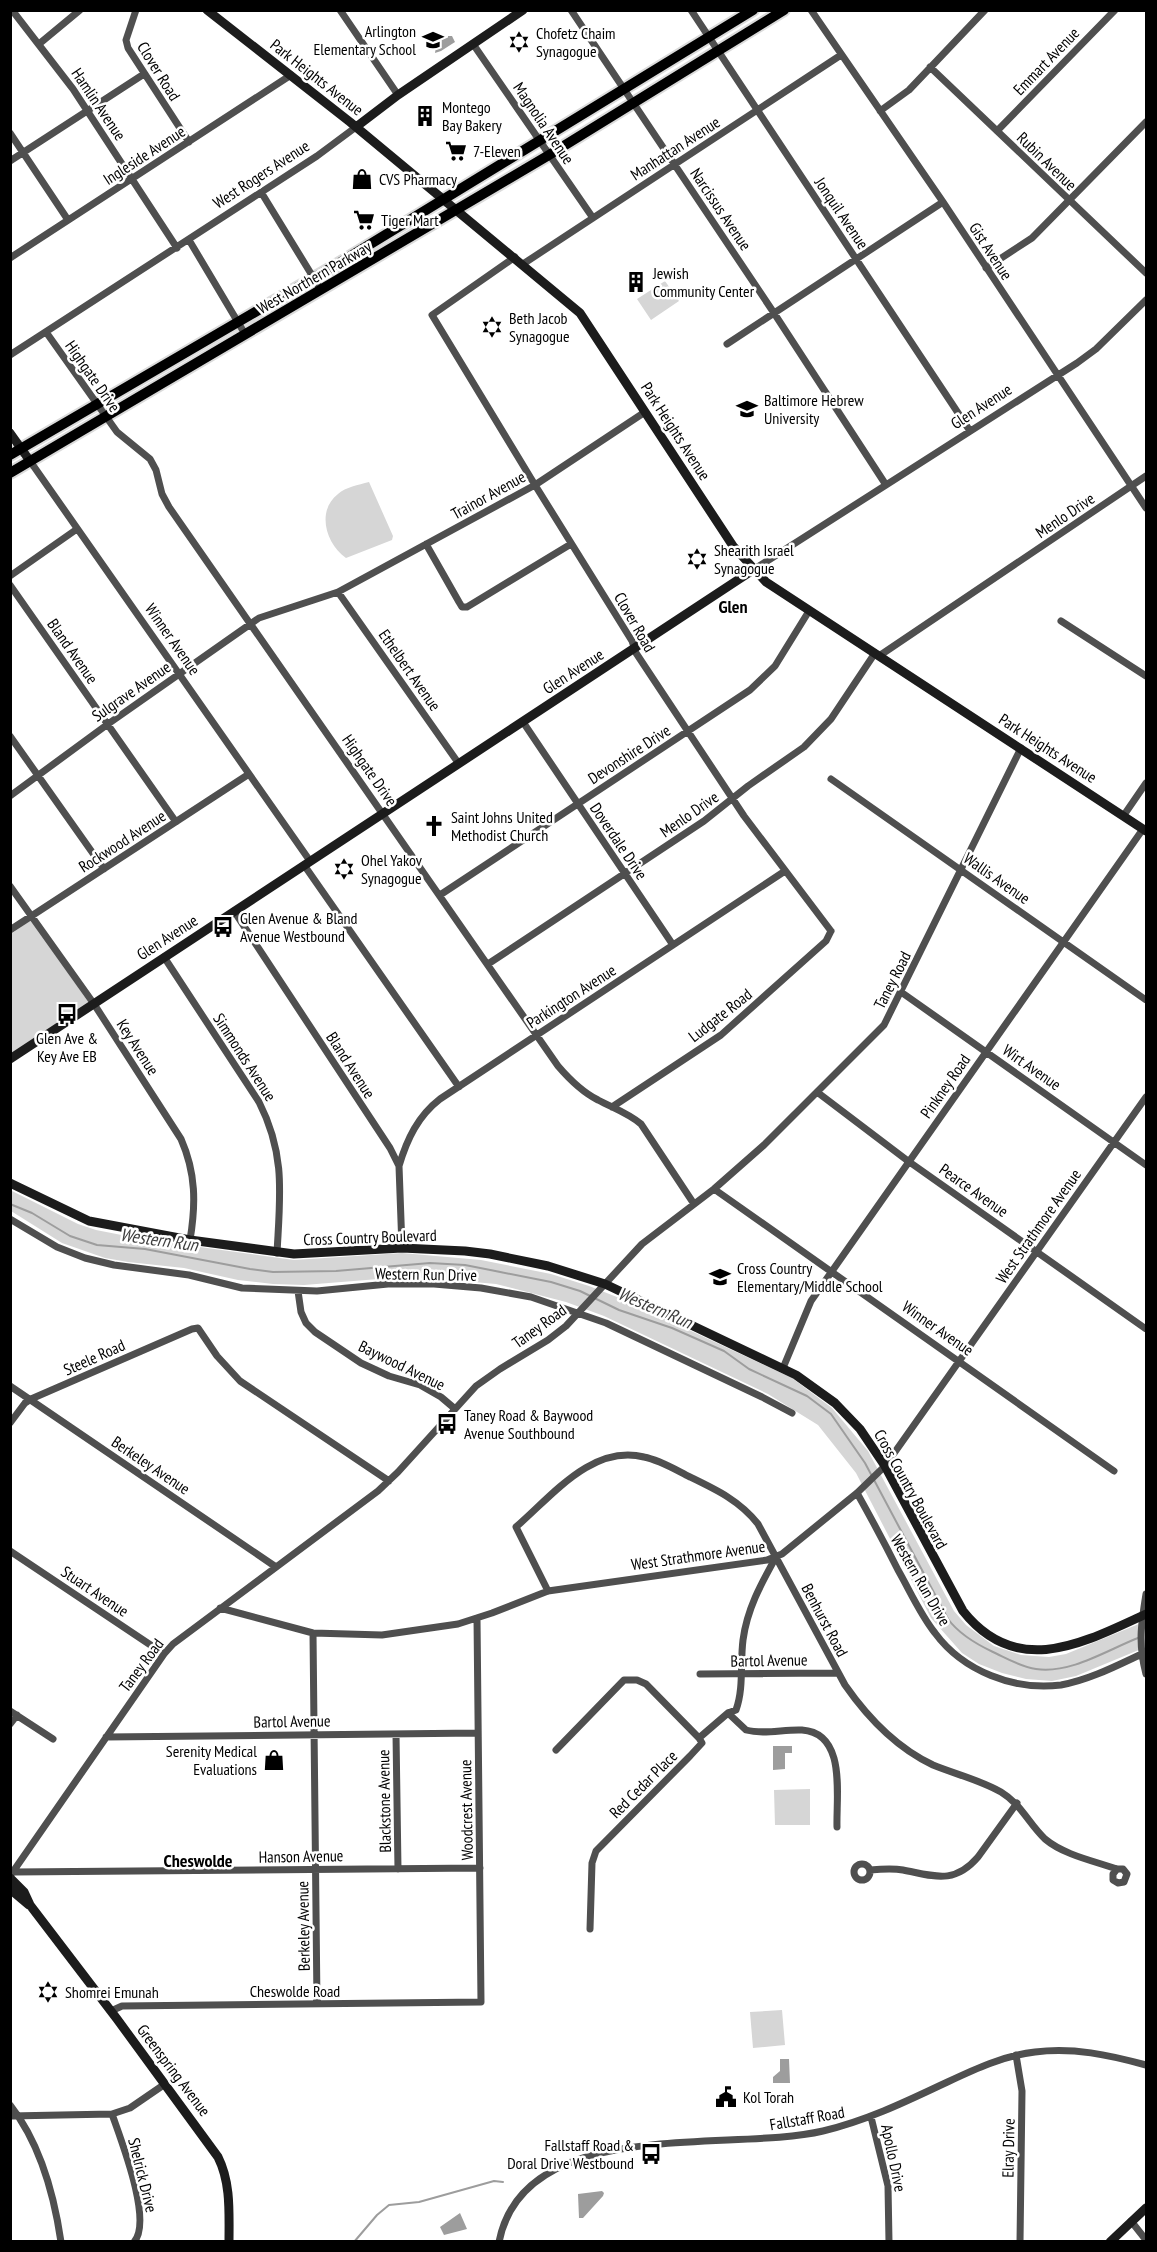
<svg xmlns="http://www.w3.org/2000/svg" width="1157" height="2252" font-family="'PT Sans Narrow',sans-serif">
<rect width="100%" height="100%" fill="#fff"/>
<path fill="#d6d6d6" d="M665 281 679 301 651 320 637 299Z
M369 482 393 536 392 540 346 558C326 544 316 511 338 494 346 487 358 485 369 482Z
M31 920 89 1003 11 1055V934Z
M10 1190 78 1224 96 1230 142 1239 294 1260 402 1253 481 1260 551 1274 589 1286 627 1301 792 1378 832 1408 868 1451 954 1611 966 1625 994 1646 1021 1655 1049 1657 1066 1654 1146 1621V1647L1076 1676 1052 1681 1026 1679 1002 1673 979 1664 962 1653 931 1618 856 1473 818 1425 768 1394 604 1316 566 1302 496 1284 428 1278H391L304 1285 273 1284 238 1280 184 1268 128 1262 105 1258 62 1243 11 1211Z
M810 1789V1825H775L774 1790Z
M782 2010 785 2045 753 2048 750 2012Z"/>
<path fill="#9d9d9d" d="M445 36H452L455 42 441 51 435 53 437 40Z
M773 1746H792V1753H785V1769L773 1770Z
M780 2059H789L790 2083H773V2077L780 2071Z
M602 2191 604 2193 603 2196 583 2218H579L578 2194Z
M460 2213 467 2229 444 2235 440 2227Z"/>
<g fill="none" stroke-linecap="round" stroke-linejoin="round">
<path stroke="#9d9d9d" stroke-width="2" d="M10 1204 32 1213 70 1236 97 1245 145 1249 250 1269 273 1272 336 1271 430 1263 465 1265 551 1282 580 1291 619 1310 672 1328 724 1351 749 1369 807 1396 831 1414 865 1463 948 1619C959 1634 976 1644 993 1652 1006 1658 1021 1667 1036 1669 1071 1674 1107 1650 1138 1638
M354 2242 377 2215 389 2205 419 2202 494 2181 503 2182"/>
<defs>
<path id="primary" d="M10 455 341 262 753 10
M10 473 549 155 784 10"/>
</defs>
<use href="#primary" stroke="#dbdbdb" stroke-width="14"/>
<path stroke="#4f4f4f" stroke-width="7" d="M12 10 73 89 177 248
M136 10 126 40 128 48 189 142
M340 10 398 95
M571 10 774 313 886 485
M691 10 970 431
M811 10 943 202 1146 508
M39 44 80 10
M473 44 593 218
M930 67 1146 273
M880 111 909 90 985 10
M997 131 1115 10
M10 133 68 220
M10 161 144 74
M261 192 321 290
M189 240 245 334
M515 257 432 315 535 485 632 641 636 653 744 816 831 931
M10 258 291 75
M523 264 841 55
M986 268 1032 238 1146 122
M46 332 117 432 150 459 156 470 162 494 169 507 558 1066C570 1080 582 1092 598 1100 613 1108 628 1113 641 1124L694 1204
M727 344 943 202
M10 355 317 156 356 127
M30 461 310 861
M426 544 459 602 462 607H467L571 544
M753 570 1077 363 1096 349 1146 300
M10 576 77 529
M10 585 176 822
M338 592 459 764
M1061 621 1146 676
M879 656 1146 476
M523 722 673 945
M10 736 104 869
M831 779 1146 1000
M10 796 108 724 259 618 338 592 535 485 645 412
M1124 815 1146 783
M304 865 459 1087
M10 886 94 1004 181 1139C196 1173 196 1204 190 1240
M440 895 750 690 775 666 809 611
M234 911 390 1148 399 1166 402 1248
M10 930 249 774
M164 957 259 1102C286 1155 280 1196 277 1253
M488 964 704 821 748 786 804 747 831 719 875 653
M901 992 1146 1165
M817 1092 908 1161 1146 1329
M612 1107 721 1035 826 941 831 931
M399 1166C407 1139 418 1116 440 1099L785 871
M714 1189 1114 1471
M10 1219 57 1247 85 1258 114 1265 189 1275 242 1288 317 1291 388 1284H434L481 1288 531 1297 606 1323 762 1397 792 1413
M298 1291 301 1312 306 1323 315 1332 361 1363 389 1376 420 1385 441 1397 454 1408
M783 1368 811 1301 1143 829
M10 1386 276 1567
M10 1423 25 1403 31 1399 192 1329 198 1328 217 1356 240 1381 389 1481
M857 1493C871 1518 885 1544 898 1570 910 1591 920 1614 935 1633 963 1671 1014 1691 1061 1685 1090 1680 1120 1664 1146 1652
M10 1551 164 1654
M548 1591 516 1527C552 1496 592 1444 644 1457 660 1460 676 1470 690 1477 717 1490 740 1501 758 1524L845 1685C868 1718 897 1748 933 1765 955 1774 980 1780 1001 1792 1021 1804 1029 1824 1045 1839 1064 1855 1094 1861 1117 1869H1123L1127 1874 1124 1882 1118 1883 1113 1880V1874L1117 1869
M1146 1594C1141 1625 1138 1644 1146 1674
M220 1608 313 1633 382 1635 458 1624 492 1613 548 1591 767 1560 782 1554 857 1493 885 1466 1146 1097
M313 1633 317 2004
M700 1674 838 1673
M10 1711 53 1739
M728 1713 746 1730C764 1735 784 1729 802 1730 847 1733 836 1796 837 1827
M10 1724 17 1715
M396 1734 398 1869
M106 1737 478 1733
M556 1750 624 1680H637L646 1684 699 1738
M854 1872a8 8 0 1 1 16 0a8 8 0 1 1-16 0Z
M870 1870C881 1869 892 1868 903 1870 934 1876 954 1885 978 1857L1017 1803
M14 1872 480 1868
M10 1876 164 1654 173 1644 378 1491 398 1472 476 1386 500 1369 548 1340 566 1326 642 1244 714 1189 764 1145 884 1025 1021 748
M590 1929 592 1863 596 1851 690 1756 702 1743 699 1738 728 1713 736 1710C744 1688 740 1663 743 1640 747 1609 761 1584 776 1557
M111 2011 122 2006 481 2002 477 1618
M1016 2055 1022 2091 1020 2242
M10 2105C40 2143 54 2194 61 2242
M112 2114C121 2140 153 2221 134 2242
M10 2116 112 2114 130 2108 165 2084
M871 2117 888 2186 889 2242
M1131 2221 1146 2240
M499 2242C524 2114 731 2153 823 2131 865 2121 903 2103 941 2085 971 2071 1001 2056 1035 2052 1073 2047 1109 2055 1146 2065"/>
<path stroke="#1c1c1c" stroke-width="9" d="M207 10 350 122 580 313 733 546 766 582 1146 831
M356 127 398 95 523 10
M10 433 30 461
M10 1059 753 570
M10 1183 89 1221 190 1240 294 1254 402 1248 465 1251 490 1254 548 1266 605 1284 796 1375 835 1403 860 1429 885 1466 963 1611C1017 1679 1083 1643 1146 1614
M10 1878 24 1892 30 1905 117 2019 218 2157C231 2183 229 2212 229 2242
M10 1889 29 1905
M1110 2242 1146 2208"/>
<use href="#primary" stroke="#000" stroke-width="10"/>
</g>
<defs>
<symbol id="school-bare" viewBox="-9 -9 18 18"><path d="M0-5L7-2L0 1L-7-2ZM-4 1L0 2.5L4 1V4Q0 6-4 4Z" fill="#000" stroke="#fff" stroke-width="2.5" paint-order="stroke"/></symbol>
<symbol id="synagogue-bare" viewBox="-9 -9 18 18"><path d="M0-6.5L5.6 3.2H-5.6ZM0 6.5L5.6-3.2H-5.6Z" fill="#000" stroke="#fff" stroke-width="2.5" paint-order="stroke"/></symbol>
<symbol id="building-bare" viewBox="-9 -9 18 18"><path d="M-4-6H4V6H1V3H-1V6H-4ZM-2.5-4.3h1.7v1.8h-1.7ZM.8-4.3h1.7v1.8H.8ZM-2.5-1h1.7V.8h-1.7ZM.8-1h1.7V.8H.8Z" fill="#000" stroke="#fff" stroke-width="2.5" paint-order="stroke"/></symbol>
<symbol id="supermarket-bare" viewBox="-9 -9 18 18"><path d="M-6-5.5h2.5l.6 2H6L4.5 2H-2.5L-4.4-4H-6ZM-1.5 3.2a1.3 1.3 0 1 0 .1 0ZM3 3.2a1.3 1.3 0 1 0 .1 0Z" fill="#000" stroke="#fff" stroke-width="2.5" paint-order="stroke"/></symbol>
<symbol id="shop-bare" viewBox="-9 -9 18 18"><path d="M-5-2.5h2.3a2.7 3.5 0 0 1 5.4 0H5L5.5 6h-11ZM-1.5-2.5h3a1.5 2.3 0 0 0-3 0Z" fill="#000" stroke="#fff" stroke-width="2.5" paint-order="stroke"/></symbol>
<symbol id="church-bare" viewBox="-9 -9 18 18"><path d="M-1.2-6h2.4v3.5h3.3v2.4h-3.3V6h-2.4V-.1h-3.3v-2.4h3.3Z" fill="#000" stroke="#fff" stroke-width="2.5" paint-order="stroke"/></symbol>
<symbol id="bus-bare" viewBox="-9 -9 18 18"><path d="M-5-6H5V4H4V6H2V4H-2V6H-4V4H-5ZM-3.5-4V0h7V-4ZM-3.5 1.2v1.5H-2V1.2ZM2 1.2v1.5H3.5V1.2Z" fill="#000" stroke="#fff" stroke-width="2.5" paint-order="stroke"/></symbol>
<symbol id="civic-bare" viewBox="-9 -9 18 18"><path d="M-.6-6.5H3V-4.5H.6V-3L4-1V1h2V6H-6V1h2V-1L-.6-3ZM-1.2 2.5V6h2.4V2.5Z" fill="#000" stroke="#fff" stroke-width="2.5" paint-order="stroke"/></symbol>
</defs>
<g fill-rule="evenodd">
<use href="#school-bare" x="418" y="25" width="30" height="30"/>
<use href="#synagogue-bare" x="504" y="27" width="30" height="30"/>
<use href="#building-bare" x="410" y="101" width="30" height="30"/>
<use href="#supermarket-bare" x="441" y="136" width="30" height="30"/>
<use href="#shop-bare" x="347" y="164" width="30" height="30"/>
<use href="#supermarket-bare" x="349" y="205" width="30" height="30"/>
<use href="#building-bare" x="621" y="267" width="30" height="30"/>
<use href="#synagogue-bare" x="477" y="312" width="30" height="30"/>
<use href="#school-bare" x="732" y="394" width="30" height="30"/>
<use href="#synagogue-bare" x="682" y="544" width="30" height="30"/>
<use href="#church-bare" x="419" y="811" width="30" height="30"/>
<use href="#synagogue-bare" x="329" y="854" width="30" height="30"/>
<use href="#bus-bare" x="208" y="912" width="30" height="30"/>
<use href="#bus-bare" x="52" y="999" width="30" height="30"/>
<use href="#school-bare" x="705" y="1262" width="30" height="30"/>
<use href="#bus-bare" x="432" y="1409" width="30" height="30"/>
<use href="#shop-bare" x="259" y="1745" width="30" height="30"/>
<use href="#synagogue-bare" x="33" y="1977" width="30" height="30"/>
<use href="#civic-bare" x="711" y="2082" width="30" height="30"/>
<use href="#bus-bare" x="636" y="2139" width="30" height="30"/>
</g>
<g text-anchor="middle" stroke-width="5" stroke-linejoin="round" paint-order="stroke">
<g font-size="16" fill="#000" stroke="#fff" text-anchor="start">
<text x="416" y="37" text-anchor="end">Arlington<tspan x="416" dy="18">Elementary School</tspan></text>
<text x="536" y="39">Chofetz Chaim<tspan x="536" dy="18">Synagogue</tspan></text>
<text x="442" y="113">Montego<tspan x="442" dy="18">Bay Bakery</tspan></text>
<text x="473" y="157">7-Eleven</text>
<text x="379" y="185">CVS Pharmacy</text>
<text x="381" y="226">Tiger Mart</text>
<text x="653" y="279">Jewish<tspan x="653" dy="18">Community Center</tspan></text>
<text x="509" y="324">Beth Jacob<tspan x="509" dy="18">Synagogue</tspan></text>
<text x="764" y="406">Baltimore Hebrew<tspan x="764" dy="18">University</tspan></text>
<text x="714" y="556">Shearith Israel<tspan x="714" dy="18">Synagogue</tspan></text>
<text x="451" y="823">Saint Johns United<tspan x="451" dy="18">Methodist Church</tspan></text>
<text x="361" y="866">Ohel Yakov<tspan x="361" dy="18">Synagogue</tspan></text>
<text x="240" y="924">Glen Avenue &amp; Bland<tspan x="240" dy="18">Avenue Westbound</tspan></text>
<text x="67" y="1044" text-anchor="middle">Glen Ave &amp;<tspan x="67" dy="18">Key Ave EB</tspan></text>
<text x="737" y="1274">Cross Country<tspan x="737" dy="18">Elementary/Middle School</tspan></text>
<text x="464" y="1421">Taney Road &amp; Baywood<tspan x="464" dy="18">Avenue Southbound</tspan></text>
<text x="257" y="1757" text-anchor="end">Serenity Medical<tspan x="257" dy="18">Evaluations</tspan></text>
<text x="65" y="1998">Shomrei Emunah</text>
<text x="743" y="2103">Kol Torah</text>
<text x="634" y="2151" text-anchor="end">Fallstaff Road &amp;<tspan x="634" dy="18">Doral Drive Westbound</tspan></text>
</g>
<g font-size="16" fill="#000" stroke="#fff">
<text transform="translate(1046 61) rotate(-46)" y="6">Emmart Avenue</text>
<text transform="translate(159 71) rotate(58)" y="6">Clover Road</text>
<text transform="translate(317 77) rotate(38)" y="6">Park Heights Avenue</text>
<text transform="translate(99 104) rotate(56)" y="6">Hamlin Avenue</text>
<text transform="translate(544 123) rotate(56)" y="6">Magnolia Avenue</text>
<text transform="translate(675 148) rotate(-33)" y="6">Manhattan Avenue</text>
<text transform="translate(144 155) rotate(-33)" y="6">Ingleside Avenue</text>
<text transform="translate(1047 161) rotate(44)" y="6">Rubin Avenue</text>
<text transform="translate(261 174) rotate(-33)" y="6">West Rogers Avenue</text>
<text transform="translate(721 209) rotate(56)" y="6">Narcissus Avenue</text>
<text transform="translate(842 213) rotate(56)" y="6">Jonquil Avenue</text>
<text transform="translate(991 251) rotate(57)" y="6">Gist Avenue</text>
<text transform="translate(314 277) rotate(-30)" y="6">West Northern Parkway</text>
<text transform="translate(93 376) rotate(55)" y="6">Highgate Drive</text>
<text transform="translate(981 406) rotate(-33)" y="6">Glen Avenue</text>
<text transform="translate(676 431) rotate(57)" y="6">Park Heights Avenue</text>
<text transform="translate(488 495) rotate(-29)" y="6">Trainor Avenue</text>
<text transform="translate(1065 515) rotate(-34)" y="6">Menlo Drive</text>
<text transform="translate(635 622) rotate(60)" y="6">Clover Road</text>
<text transform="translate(173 639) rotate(55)" y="6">Winner Avenue</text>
<text transform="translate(73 651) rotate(55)" y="6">Bland Avenue</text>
<text transform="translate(410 670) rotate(55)" y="6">Ethelbert Avenue</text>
<text transform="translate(573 671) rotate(-33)" y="6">Glen Avenue</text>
<text transform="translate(131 691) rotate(-35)" y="6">Sulgrave Avenue</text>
<text transform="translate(1048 748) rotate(33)" y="6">Park Heights Avenue</text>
<text transform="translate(629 754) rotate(-33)" y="6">Devonshire Drive</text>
<text transform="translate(370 770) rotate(55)" y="6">Highgate Drive</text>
<text transform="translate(689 814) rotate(-35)" y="6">Menlo Drive</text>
<text transform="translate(122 841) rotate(-33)" y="6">Rockwood Avenue</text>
<text transform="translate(619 841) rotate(56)" y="6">Doverdale Drive</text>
<text transform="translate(997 878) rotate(35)" y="6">Wallis Avenue</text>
<text transform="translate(167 937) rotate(-33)" y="6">Glen Avenue</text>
<text transform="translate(892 980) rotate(-63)" y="6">Taney Road</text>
<text transform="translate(571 996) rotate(-33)" y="6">Parkington Avenue</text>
<text transform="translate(720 1015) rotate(-38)" y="6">Ludgate Road</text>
<text transform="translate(138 1047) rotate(57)" y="6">Key Avenue</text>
<text transform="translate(245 1057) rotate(57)" y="6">Simmonds Avenue</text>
<text transform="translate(351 1065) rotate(57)" y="6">Bland Avenue</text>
<text transform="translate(1032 1067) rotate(35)" y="6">Wirt Avenue</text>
<text transform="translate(945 1086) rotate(-55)" y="6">Pinkney Road</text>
<text transform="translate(974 1190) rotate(35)" y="6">Pearce Avenue</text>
<text transform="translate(1038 1226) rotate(-55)" y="6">West Strathmore Avenue</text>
<text transform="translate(370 1237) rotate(-2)" y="6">Cross Country Boulevard</text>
<text transform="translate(426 1274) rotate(1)" y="6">Western Run Drive</text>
<text transform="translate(539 1326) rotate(-36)" y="6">Taney Road</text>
<text transform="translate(938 1328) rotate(35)" y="6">Winner Avenue</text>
<text transform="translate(94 1357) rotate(-24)" y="6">Steele Road</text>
<text transform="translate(402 1365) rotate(26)" y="6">Baywood Avenue</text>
<text transform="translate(151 1465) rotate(34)" y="6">Berkeley Avenue</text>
<text transform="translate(911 1489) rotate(61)" y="6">Cross Country Boulevard</text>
<text transform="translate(698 1555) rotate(-8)" y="6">West Strathmore Avenue</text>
<text transform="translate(921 1580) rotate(60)" y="6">Western Run Drive</text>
<text transform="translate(95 1591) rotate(34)" y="6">Stuart Avenue</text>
<text transform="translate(825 1620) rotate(62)" y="6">Benhurst Road</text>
<text transform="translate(769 1660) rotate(-1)" y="6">Bartol Avenue</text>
<text transform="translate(141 1665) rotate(-53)" y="6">Taney Road</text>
<text transform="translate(292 1721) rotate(-1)" y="6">Bartol Avenue</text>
<text transform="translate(643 1784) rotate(-45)" y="6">Red Cedar Place</text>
<text transform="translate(384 1801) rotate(-91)" y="6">Blackstone Avenue</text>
<text transform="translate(466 1810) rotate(-91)" y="6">Woodcrest Avenue</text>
<text transform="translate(301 1856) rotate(-1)" y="6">Hanson Avenue</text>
<text transform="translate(303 1926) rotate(-91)" y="6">Berkeley Avenue</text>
<text x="295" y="1997">Cheswolde Road</text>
<text transform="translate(174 2070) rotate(53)" y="6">Greenspring Avenue</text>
<text transform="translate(807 2118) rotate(-10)" y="6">Fallstaff Road</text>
<text transform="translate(1008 2148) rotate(-89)" y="6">Elray Drive</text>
<text transform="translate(894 2158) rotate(78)" y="6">Apollo Drive</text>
<text transform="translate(143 2175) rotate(76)" y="6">Shelrick Drive</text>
</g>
<g font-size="18" font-weight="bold" fill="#000" stroke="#fff">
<text x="733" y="613">Glen</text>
<text x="198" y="1867">Cheswolde</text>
</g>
<g font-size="18" font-style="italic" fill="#3e3e3e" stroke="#fff">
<text transform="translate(159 1240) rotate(8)" y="6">Western Run</text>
<text transform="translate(655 1308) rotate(23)" y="6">Western Run</text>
</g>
</g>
<rect width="1157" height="2252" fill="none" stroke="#000000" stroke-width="24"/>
</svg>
